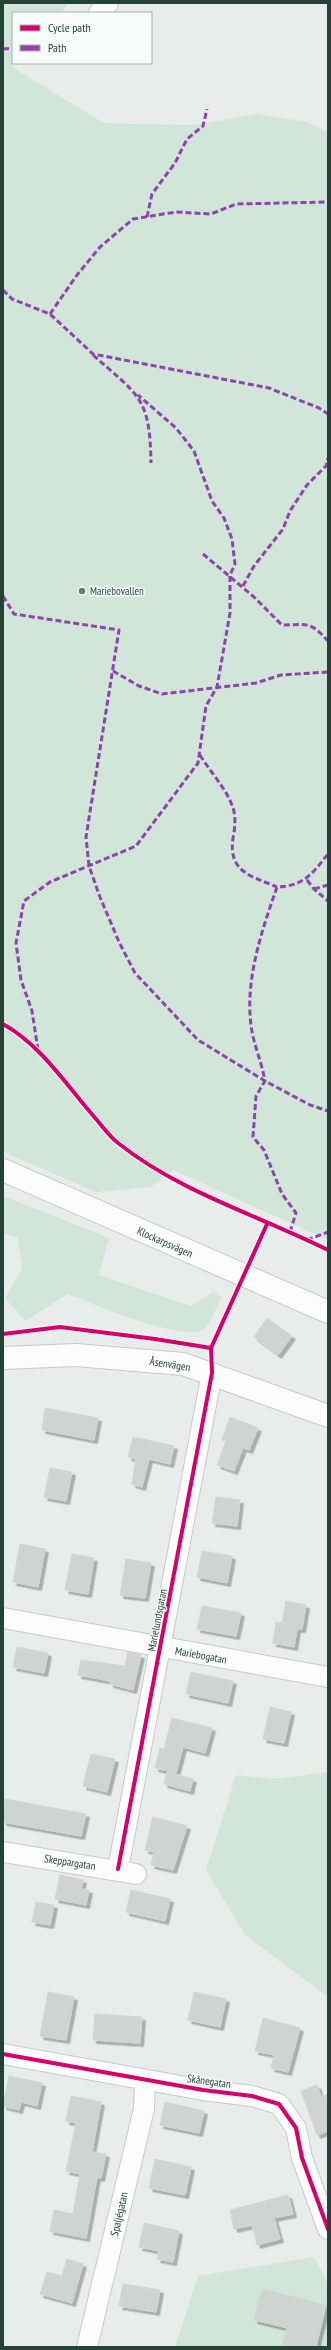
<svg xmlns="http://www.w3.org/2000/svg" width="331" height="2350" font-family="'PT Sans Narrow',sans-serif">
<defs>
<filter id="shadow"><feDropShadow dx="3.5" dy="3.5" stdDeviation="0" flood-color="#0004"/></filter>
</defs>
<rect width="100%" height="100%" fill="#e8edeb"/>
<path fill="#d1e6d8" d="M3 3H69L60 13H13V63H15L12 67 104 123 195 125 258 114 307 122 328 132V1240L173 1170 151 1187 96 1192 3 1152Z
M3 1196 109 1238 99 1275 191 1306 214 1291 221 1298C216 1307 212 1321 205 1328 189 1345 90 1303 68 1294L25 1321 5 1298 22 1269 18 1238 3 1233Z
M328 1772V1997L245 1935 206 1870 236 1775 275 1779Z
M314 2257 328 2283V2347H175L198 2276Z"/>
<path fill="#cfd4d2" stroke="#d1d6d4" filter="url(#shadow)" d="M267 1318 292 1336 278 1355 254 1337Z
M45 1408 98 1418 94 1440 42 1430Z
M230 1417 258 1428 249 1450 243 1448 234 1471 217 1465 226 1441 222 1440Z
M133 1437 174 1446 170 1464 149 1459 142 1487 132 1484 136 1459 128 1457Z
M50 1468 72 1472 66 1501 44 1497Z
M216 1497 240 1500 237 1526 212 1523Z
M20 1544 45 1549 38 1587 13 1582Z
M202 1551 232 1556 227 1583 197 1577Z
M72 1554 94 1558 88 1594 65 1590Z
M126 1559 151 1563 145 1598 120 1595Z
M286 1601 306 1605 302 1629H297L294 1647 273 1643 276 1622 282 1623Z
M202 1606 241 1613 236 1636 197 1629Z
M17 1647 48 1653 44 1673 13 1667Z
M128 1652 141 1655 133 1690 110 1684V1681L78 1675 81 1660 125 1666Z
M191 1672 233 1681 228 1703 186 1694Z
M270 1707 291 1712 284 1743 263 1739Z
M172 1718 212 1728 205 1753 183 1747 176 1773 155 1768 160 1748 164 1749Z
M91 1754 115 1759 107 1792 83 1786Z
M167 1772 193 1779 190 1791 164 1784Z
M5 1799 86 1814 81 1836 3 1822Z
M153 1817 187 1826 173 1870 151 1865 154 1852 145 1850Z
M60 1875 83 1880 81 1889 89 1890 86 1905 55 1899Z
M131 1890 170 1899 165 1921 126 1912Z
M36 1902 54 1905 50 1925 32 1922Z
M48 1992 74 1997 66 2040 40 2036Z
M194 1992 226 1999 220 2027 188 2020Z
M95 2014 142 2017 140 2043 93 2040Z
M263 2018 300 2028 288 2072 271 2068 274 2055 255 2051Z
M9 2076 42 2083 37 2106 21 2102 19 2110 3 2106Z
M317 2085 321 2097 328 2094V2131L317 2135 301 2091Z
M71 2096 101 2102 92 2152 106 2154 101 2178 97 2177 86 2238 50 2231 54 2210 73 2214 80 2174 66 2171 76 2123 66 2121Z
M165 2102 204 2111 199 2133 160 2125Z
M155 2159 191 2167 185 2195 149 2188Z
M288 2195 293 2214 274 2218 280 2239 257 2245 252 2225 234 2229 230 2210Z
M144 2223 179 2231 173 2262 157 2259 159 2251 139 2247Z
M67 2259 83 2264 72 2303 40 2294 47 2272 62 2276Z
M123 2284 160 2290 156 2312 119 2306Z
M262 2289 326 2305 316 2347H282L287 2328 254 2320Z"/>
<g fill="none" stroke-linecap="round" stroke-linejoin="round">
<defs>
<path id="minor" d="M99 13 108 3
M3 1618 328 1677
M3 1852 136 1874
M118 1869 212 1373
M3 2054 203 2090 252 2096 279 2104 296 2128 302 2158 328 2229
M87 2347 144 2109 145 2080"/>
<path id="tertiary" d="M3 1170 328 1312
M3 1358 76 1355 183 1364 328 1416"/>
</defs>
<use href="#minor" stroke="#c5cac8" stroke-width="22"/>
<use href="#tertiary" stroke="#c5cac8" stroke-width="24"/>
<use href="#minor" stroke="#fcfcfc" stroke-width="20"/>
<use href="#tertiary" stroke="#fcfcfc" stroke-width="22"/>
<path stroke="#8e44ad" stroke-width="3" stroke-dasharray="6 3" stroke-linecap="butt" d="M3 49 13 48
M147 217 152 194 175 163 187 139 203 126 207 109
M3 290 12 299 50 314 93 354 269 388 319 408 328 414
M50 314 77 275 100 247 133 219 176 212 211 214 236 204 328 202
M93 355C139 396 150 397 151 463
M203 554 254 597 282 625C308 625 309 620 328 641
M243 586 254 566 283 529 290 511 307 485 326 466 328 458
M3 596 14 614 119 630 86 837 89 866 100 897 119 942 135 973 198 1040 265 1081 310 1105 328 1111
M113 671 139 686 162 694 256 683 281 675 328 672
M200 755C210 772 227 789 233 808 236 816 235 829 233 838 228 872 251 876 277 887
M307 880 314 889 328 901
M314 889 328 885
M38 1050 32 1011 21 980 16 943 24 901 50 882 136 846 198 763 206 706 217 687 230 613V575L235 564 232 539 224 518 212 501 194 451 176 428 138 395
M290 1232 296 1213 282 1194 264 1150 253 1137 256 1096 265 1081C262 1063 253 1043 251 1025 245 979 262 930 277 887 304 886 312 874 328 854
M307 1240 328 1232"/>
<defs>
<path id="cycleway" d="M3 1024C41 1045 67 1086 96 1119 103 1127 110 1137 118 1143 181 1193 258 1215 328 1250
M3 1334 60 1327 155 1339 211 1348
M118 1869 212 1373 211 1348 267 1224
M3 2054 203 2090 252 2096 279 2104 296 2128 302 2158 328 2229"/>
</defs>
<use href="#cycleway" stroke="#f7fbf9" stroke-width="6"/>
<use href="#cycleway" stroke="#d6006c" stroke-width="4"/>
</g>
<circle fill="#697e78" stroke="#f7fbf9" stroke-width="1.5" cx="82" cy="591" r="4"/>
<g text-anchor="middle" stroke-width="3" stroke-linejoin="round" paint-order="stroke">
<g font-size="11" fill="#24423a" stroke="#f7fbf9" text-anchor="start">
<text x="90" y="595">Mariebovallen</text>
</g>
<g font-size="11" fill="#24423a" stroke="#f7fbf9">
<text transform="translate(165 1242) rotate(24)" y="4">Klockarpsvägen</text>
<text transform="translate(170 1364) rotate(9)" y="4">Åsenvägen</text>
<text transform="translate(157 1620) rotate(-79)" y="4">Marielundsgatan</text>
<text transform="translate(201 1655) rotate(10)" y="4">Mariebogatan</text>
<text transform="translate(70 1862) rotate(9)" y="4">Skeppargatan</text>
<text transform="translate(209 2081) rotate(8)" y="4">Skånegatan</text>
<text transform="translate(119 2214) rotate(-77)" y="4">Spaljégatan</text>
</g>
</g>
<rect width="331" height="2350" fill="none" stroke="#24423a" stroke-width="8"/>
<rect x="12" y="12" width="140" height="52" fill="#f7fbf9" stroke="#a3b1ad"/>
<rect x="20" y="25" width="20" height="6" fill="#d6006c" stroke="#a3b1ad"/>
<text x="48" y="32" font-size="12" fill="#24423a">Cycle path</text>
<rect x="20" y="45" width="20" height="6" fill="#8e44ad" stroke="#a3b1ad"/>
<text x="48" y="52" font-size="12" fill="#24423a">Path</text>
</svg>
